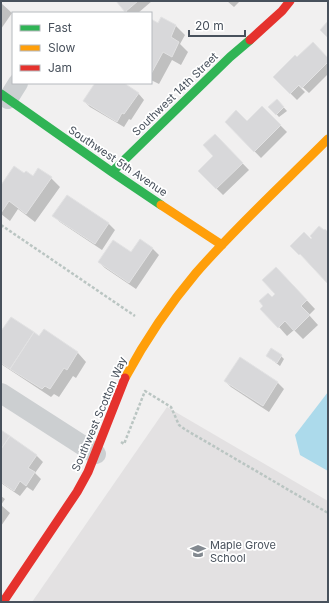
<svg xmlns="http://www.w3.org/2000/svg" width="329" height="603" font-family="Inter,sans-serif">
<rect width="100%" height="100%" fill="#f1f0f0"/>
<path fill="#e3e1e2" d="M167 407 328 501V602H32Z"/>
<path fill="#acdaeb" d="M328 392V471L300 455 295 435Z"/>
<path fill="#0003" d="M118 1H152L138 13H128Z
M227 1H240L234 7Z
M1 3 12 13 1 29Z
M162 18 176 26 185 35 180 44 188 52 181 65 172 60 159 84 151 80V21L158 24Z
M297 59H328V74L309 93 296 81 295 82 305 92 297 100 274 77Z
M96 83H122L138 93 144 100 131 120 129 119 124 127 90 107 84 101Z
M277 100 287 111 279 117 270 107Z
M262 107 287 132 261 158 226 122H247Z
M215 135 249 170 223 195 199 171 215 156Z
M24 175 33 177 51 178 60 187 35 222 18 209 10 221 1 214V187Z
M54 216 108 223 115 230 102 250 60 222Z
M140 240 153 249 159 255 136 289 105 268 99 262 131 254Z
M285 277 315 309 309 315 318 325 303 339 294 330 287 336 279 327 272 298 276 294Z
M44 330 78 353 86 362 76 378 73 376 59 397 54 394 51 397 1 364V333L39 337Z
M267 356H281L284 359 280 366Z
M240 358 278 383 284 389 269 412 231 387 225 381Z
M1 431 36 455 43 462 35 473 41 479 33 491 27 487 20 496 1 483Z
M1 496 5 499 1 505 10 513 1 526Z"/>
<path fill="#d8d8da" stroke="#e2e2e3" d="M116 1H138L125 12Z
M161 17 176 25 171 37 179 42 172 57 163 52 151 74V19L158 23Z
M328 21V38L320 30Z
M313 42 328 58V62L302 88 299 85 290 94 273 77 295 55 297 57Z
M95 83H124L139 93 124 114 122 113 117 122 83 101Z
M277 99 284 107 276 115 268 107Z
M262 106 281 125 254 152 225 122 236 110 247 121Z
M215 134 243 163 216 189 198 171 213 156 203 145Z
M14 166 24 173 26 171 33 176 38 168 52 177 26 214 9 201 1 213V185Z
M67 195 109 223 95 244 52 216Z
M319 226 324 230 325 229 328 232V282L327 283 300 254 299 255 290 246 304 232 311 239 312 238 310 236Z
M140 239 153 248 129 283 98 262 113 240 131 252Z
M276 267 307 300 301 306 310 315 294 331 285 321 278 328 260 309 263 306 259 301 268 293 272 297 275 294 262 280Z
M11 317 34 332 10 369 1 363V331Z
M44 329 78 352 67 370 64 368 50 389 45 386 42 389 10 369 34 332 39 336Z
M271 348 282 355 277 363 266 356Z
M240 357 278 382 263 406 224 381Z
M1 430 10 436 1 449Z
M10 436 37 455 28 468 35 472 26 486 20 481 14 491 1 482V449Z"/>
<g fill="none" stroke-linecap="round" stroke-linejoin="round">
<path stroke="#bac5c2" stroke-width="2.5" stroke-dasharray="3 2" stroke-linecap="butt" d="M1 225 135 316
M121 442 124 444 145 391 171 407 179 425 186 430 328 513"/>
<path stroke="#cccfd1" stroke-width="20" d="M8 99 18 83
M1 393 96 454"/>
<path stroke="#30b455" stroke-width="9" d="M1 94 112 172 161 205
M112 172 230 57 250 40"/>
<path stroke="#ff9f0a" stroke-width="9" d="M161 205 222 245
M125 378C145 341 169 305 196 273 237 226 284 183 328 139"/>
<path stroke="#e5322d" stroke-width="9" d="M250 40 282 11 290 1
M3 602 77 492 88 472 125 378"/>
</g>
<defs>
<symbol id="school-bare" viewBox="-9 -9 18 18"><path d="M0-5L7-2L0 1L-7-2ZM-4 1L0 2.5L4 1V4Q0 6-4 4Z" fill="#838990" stroke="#fff" stroke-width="2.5" paint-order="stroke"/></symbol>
</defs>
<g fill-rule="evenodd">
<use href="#school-bare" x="187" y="540" width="22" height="22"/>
</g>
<g text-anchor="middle" stroke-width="3.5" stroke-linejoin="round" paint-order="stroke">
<g font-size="11" fill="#48515c" stroke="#fff">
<text transform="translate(175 94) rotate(-44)" y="4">Southwest 14th Street</text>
<text transform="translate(118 161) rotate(34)" y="4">Southwest 5th Avenue</text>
<text transform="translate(99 414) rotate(-67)" y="4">Southwest Scotton Way</text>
</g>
<g font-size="11" fill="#48515c" stroke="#fff" text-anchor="start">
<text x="210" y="549">Maple Grove<tspan x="210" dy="13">School</tspan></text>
</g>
</g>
<rect width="329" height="603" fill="none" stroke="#48515c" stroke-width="4"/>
<rect x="12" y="12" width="140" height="72" fill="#ffffff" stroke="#b6b9be"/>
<rect x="20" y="25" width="20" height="6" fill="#30b455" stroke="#b6b9be"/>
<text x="48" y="32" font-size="12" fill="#48515c">Fast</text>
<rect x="20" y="45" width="20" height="6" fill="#ff9f0a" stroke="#b6b9be"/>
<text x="48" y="52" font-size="12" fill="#48515c">Slow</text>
<rect x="20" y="65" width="20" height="6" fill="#e5322d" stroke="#b6b9be"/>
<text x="48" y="72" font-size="12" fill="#48515c">Jam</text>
<path d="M189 30v6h56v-6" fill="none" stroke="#48515c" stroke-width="2"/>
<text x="195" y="30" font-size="12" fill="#48515c" stroke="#ffffff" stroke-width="3" paint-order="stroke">20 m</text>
</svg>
